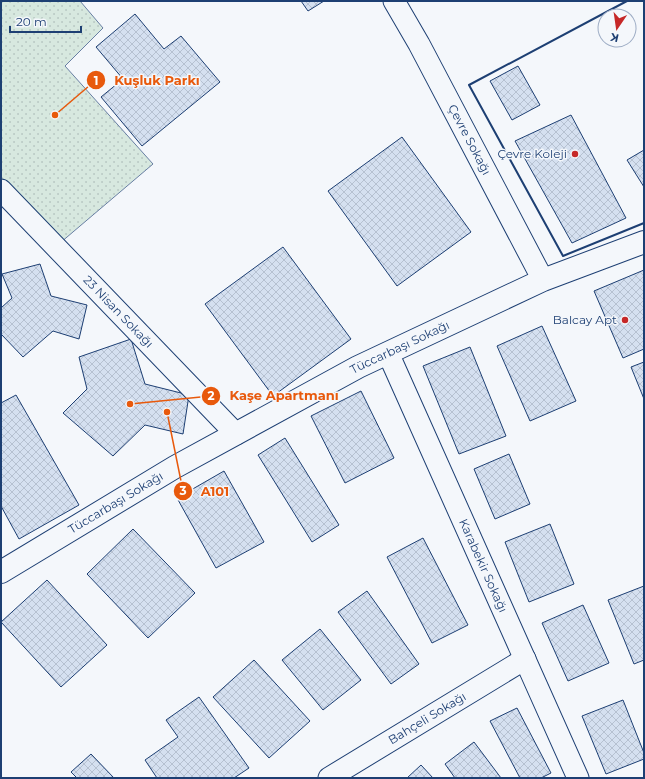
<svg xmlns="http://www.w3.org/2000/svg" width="645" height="779" font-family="Montserrat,sans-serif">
<defs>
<pattern id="park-dots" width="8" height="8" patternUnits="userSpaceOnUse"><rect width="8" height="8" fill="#d7e8df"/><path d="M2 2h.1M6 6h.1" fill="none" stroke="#b8c8c3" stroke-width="1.8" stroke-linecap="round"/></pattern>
<pattern id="building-cross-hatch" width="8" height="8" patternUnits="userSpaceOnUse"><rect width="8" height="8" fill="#d5e0f0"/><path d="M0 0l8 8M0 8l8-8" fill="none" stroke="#b6c1d1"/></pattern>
</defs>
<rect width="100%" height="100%" fill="#f4f7fb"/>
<path fill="url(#park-dots)" stroke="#687fa3" d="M1 1H80L103 28 65 66 153 164 60 243 1 179Z"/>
<path fill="url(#building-cross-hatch)" stroke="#1d3f73" d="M301 1H324L308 11Z
M135 14 164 49 181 36 220 82 142 146 101 97 123 79 96 47Z
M518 66 540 105 512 120 490 81Z
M571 115 626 218 572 243 515 141Z
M402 137 471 232 397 286 328 191Z
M644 150V187L627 160Z
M283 247 351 339 273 396 205 304Z
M40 264 51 296 87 305 79 339 53 331 23 357 1 334V308L12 298 2 274Z
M644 270V349L623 358 594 291Z
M542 326 576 401 530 421 497 346Z
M131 339 145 384 189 395 183 434 145 425 113 456 63 413 87 389 79 357Z
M470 347 506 436 459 454 423 366Z
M644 362V399L631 367Z
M361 391 394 458 345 483 311 416Z
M16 395 79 505 19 539 1 506V403Z
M285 438 339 525 312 542 258 455Z
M509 454 530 504 495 519 474 469Z
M224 471 264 542 216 568 177 498Z
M550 524 574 584 529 602 505 542Z
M133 529 195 593 148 638 87 574Z
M423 538 468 625 432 643 387 557Z
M47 580 107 645 61 687 1 622Z
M644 586V660L634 664 608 600Z
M367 591 419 664 391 684 338 612Z
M583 605 609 663 568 681 542 623Z
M320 629 361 680 323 710 282 660Z
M254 660 310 721 269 758 213 697Z
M199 697 249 768 234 778H157L145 760 178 737 166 720Z
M623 700 644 753V759L606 774 582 716Z
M517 708 551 773 541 778H520L490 721Z
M474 742 501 778H455L445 764Z
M91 754 114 778H77L71 772Z
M421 765 433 778H407Z"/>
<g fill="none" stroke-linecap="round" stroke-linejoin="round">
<defs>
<g id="street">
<path id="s1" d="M394 1 419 44 543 280"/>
<path id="s2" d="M1 190 236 434"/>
<path id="s3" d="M388 353 578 778"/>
<path id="s4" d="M329 778 525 659"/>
</g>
<g id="secondary">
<path id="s5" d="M1 572 175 467 358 367 543 280 644 242"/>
</g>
</defs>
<use href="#street" stroke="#1d3f73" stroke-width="23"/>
<use href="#secondary" stroke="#1d3f73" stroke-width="24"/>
<use href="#street" stroke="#f4f7fb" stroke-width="21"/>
<use href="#secondary" stroke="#f4f7fb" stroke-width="22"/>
<path stroke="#1d3f73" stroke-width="2" d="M627 1 469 85 563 256 644 223"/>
</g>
<g fill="#c62828" stroke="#f4f7fb" stroke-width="1.5">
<circle cx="575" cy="154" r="4"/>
<circle cx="625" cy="320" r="4"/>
</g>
<g text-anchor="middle" stroke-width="3" stroke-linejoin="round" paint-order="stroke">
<g font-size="12" fill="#1d3f73" stroke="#f4f7fb">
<text dy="4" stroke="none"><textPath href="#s1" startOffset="158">Çevre Sokağı</textPath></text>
<text dy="4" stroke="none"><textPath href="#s2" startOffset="169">23 Nisan Sokağı</textPath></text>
<text dy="4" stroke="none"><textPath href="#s5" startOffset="458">Tüccarbaşı Sokağı</textPath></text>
<text dy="4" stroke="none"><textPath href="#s5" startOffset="134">Tüccarbaşı Sokağı</textPath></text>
<text dy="4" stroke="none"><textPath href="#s3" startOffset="233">Karabekir Sokağı</textPath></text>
<text dy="4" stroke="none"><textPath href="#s4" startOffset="115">Bahçeli Sokağı</textPath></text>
</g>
<g font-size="12" fill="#1d3f73" stroke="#f4f7fb" text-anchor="end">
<text x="567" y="158">Çevre Koleji</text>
<text x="617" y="324">Balcay Apt</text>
</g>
</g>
<path fill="none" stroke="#e8590c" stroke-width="1.5" d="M55 115L96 80M130 404L211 396M167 412L183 491"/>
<g fill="#e8590c" stroke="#f4f7fb" stroke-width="1.5">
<circle cx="55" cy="115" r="4"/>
<circle cx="130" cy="404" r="4"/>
<circle cx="167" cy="412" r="4"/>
<circle cx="96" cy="80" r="10"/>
<circle cx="211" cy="396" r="10"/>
<circle cx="183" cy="491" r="10"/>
</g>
<g font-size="12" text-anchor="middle" font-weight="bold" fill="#fff">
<text x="96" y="85">1</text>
<text x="211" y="400">2</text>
<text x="183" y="495">3</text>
</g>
<g font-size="13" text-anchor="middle" font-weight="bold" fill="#e8590c" stroke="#f4f7fb" stroke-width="3" stroke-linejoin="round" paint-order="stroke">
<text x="157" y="85">Kuşluk Parkı</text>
<text x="284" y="400">Kaşe Apartmanı</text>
<text x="215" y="496">A101</text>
</g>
<rect width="645" height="779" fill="none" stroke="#1d3f73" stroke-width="4"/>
<g transform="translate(617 28) rotate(193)"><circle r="19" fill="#f4f7fb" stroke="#9eadc5"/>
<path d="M0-3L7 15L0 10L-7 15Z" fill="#c62828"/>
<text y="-6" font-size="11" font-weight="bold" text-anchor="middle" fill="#1d3f73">K</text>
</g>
<path d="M10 26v6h71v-6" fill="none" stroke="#1d3f73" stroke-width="2"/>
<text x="16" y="26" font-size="12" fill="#1d3f73" stroke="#f4f7fb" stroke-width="3" paint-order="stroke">20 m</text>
</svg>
